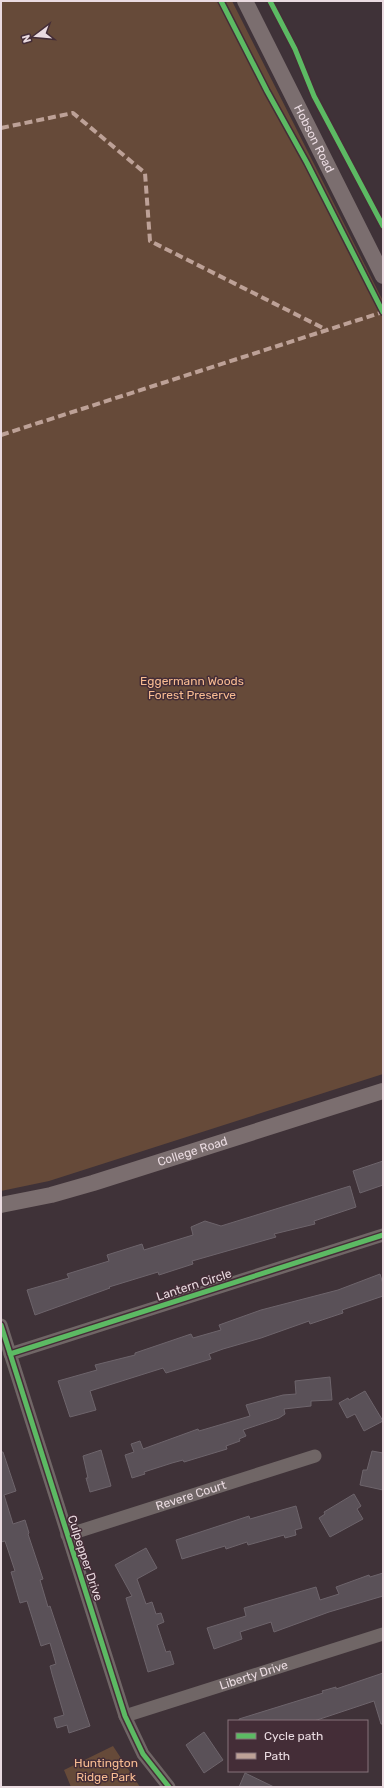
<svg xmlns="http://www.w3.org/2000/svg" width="384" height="1788" font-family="Rubik,sans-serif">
<rect width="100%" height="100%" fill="#3f3238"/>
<path fill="#664a39" d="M1 1H232L383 301V1074L49 1181 1 1191Z
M113 1746 140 1787H71L64 1770Z"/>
<path fill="#5a5158" stroke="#6d646b" d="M383 1161V1185L360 1193 353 1171Z
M350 1186 356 1207 314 1221 315 1224 274 1234 276 1237 192 1261 193 1264 159 1275 158 1272 109 1287 110 1288 35 1315 27 1290 69 1278 67 1274 109 1261 107 1255 142 1244 144 1250 193 1235 191 1227 205 1221 221 1226Z
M380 1274 383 1284V1296L342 1310 343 1313 310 1324 309 1321 261 1338 223 1349 209 1354 211 1359 166 1373 163 1368 90 1391 96 1410 70 1417 58 1381 97 1370 95 1365 135 1355V1353L191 1334 193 1338 221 1330 219 1325 261 1310 338 1290Z
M330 1377 332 1400 311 1401V1406L284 1409 285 1414 279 1418 243 1430 246 1436 239 1439 240 1441 226 1446 227 1449 184 1462 183 1460 172 1463 144 1472 145 1474 132 1478 125 1455 134 1452 131 1444 140 1441 143 1449 198 1429 199 1431 250 1416 246 1405 283 1395 296 1394 295 1381Z
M365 1391 383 1421 364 1431 355 1414 347 1418 339 1403 348 1398 349 1400Z
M101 1450 111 1486 90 1492 86 1478H88L83 1456Z
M372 1451 383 1453V1490L360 1485 363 1470H367Z
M1 1452H3L16 1491 4 1495 13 1524 25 1520 29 1533 28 1534 43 1579 40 1580 48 1607 50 1606 90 1726 69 1733 67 1725 57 1728 54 1718 64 1715 52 1674 50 1666 56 1664 50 1643 41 1646 27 1601 20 1603 11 1572 15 1571 5 1541 1 1542Z
M354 1494 361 1506 357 1509 363 1519 330 1537 319 1518 325 1514 324 1512Z
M296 1506 302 1528 295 1530 296 1535 285 1538 284 1535 248 1545 247 1542 226 1549 225 1546 182 1559 176 1540 249 1516 250 1519Z
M146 1548 157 1568 137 1579 146 1604 152 1602 156 1614 161 1613 164 1622 157 1625 166 1652 170 1651 174 1664 148 1672 126 1598 132 1596 115 1565Z
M383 1573V1596L329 1612 274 1632 271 1622 240 1632 242 1639 214 1649 207 1628 246 1616 244 1608 316 1587 320 1600 339 1594 336 1587 369 1575 370 1577Z
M383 1673V1724H381L374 1701 314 1721H239V1719L323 1693 322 1691 336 1687V1689Z
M204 1732 223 1760 204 1773 186 1745Z
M245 1773 274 1787H239Z"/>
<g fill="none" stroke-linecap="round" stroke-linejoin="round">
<g stroke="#706666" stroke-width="13">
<path d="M1 1325 125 1716 143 1754 169 1787"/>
<path d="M10 1354 383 1235"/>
<path id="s1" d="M67 1535 315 1456"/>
<path id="s2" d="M125 1716 383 1634"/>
</g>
<g stroke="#7b6e6f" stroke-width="16">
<path id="s3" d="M245 1 383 276"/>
<path id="s4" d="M1 1205 51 1195 93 1183 383 1091"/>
</g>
<path stroke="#bda197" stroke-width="4" stroke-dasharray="8 4" stroke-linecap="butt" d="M1 128 73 113 145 173 150 241 327 330
M1 435 383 312"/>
<defs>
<path id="cycleway" d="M221 1 267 91 307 163 383 312
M270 1 295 49 314 96 383 226
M1 1325 125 1716 143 1754 169 1787
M10 1354 383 1235"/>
</defs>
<use href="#cycleway" stroke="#442d37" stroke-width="8"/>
<use href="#cycleway" stroke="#5cba63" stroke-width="5"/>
</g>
<g text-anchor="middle" stroke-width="3" stroke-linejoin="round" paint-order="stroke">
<g font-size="12" fill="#eadbe1" stroke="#442d37">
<text dy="4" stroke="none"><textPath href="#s3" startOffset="154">Hobson Road</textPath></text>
<text dy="4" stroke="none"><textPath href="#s4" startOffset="199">College Road</textPath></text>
<text transform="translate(194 1285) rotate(-18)" y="4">Lantern Circle</text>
<text dy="4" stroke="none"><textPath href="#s1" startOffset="130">Revere Court</textPath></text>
<text transform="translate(85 1558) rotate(72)" y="4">Culpepper Drive</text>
<text dy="4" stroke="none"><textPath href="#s2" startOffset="135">Liberty Drive</textPath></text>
</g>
<g font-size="12" fill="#f8bc92" stroke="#442d37">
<text x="192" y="685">Eggermann Woods<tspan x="192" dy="14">Forest Preserve</tspan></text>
<text x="106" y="1767">Huntington<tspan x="106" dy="14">Ridge Park</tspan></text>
</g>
</g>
<rect width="384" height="1788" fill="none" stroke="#eadbe1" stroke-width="4"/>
<rect x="228" y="1720" width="140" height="52" fill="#442d37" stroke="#86737b"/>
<rect x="236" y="1733" width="20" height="6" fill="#5cba63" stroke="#86737b"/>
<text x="264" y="1740" font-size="12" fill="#eadbe1">Cycle path</text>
<rect x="236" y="1753" width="20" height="6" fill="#bda197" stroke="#86737b"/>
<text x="264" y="1760" font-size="12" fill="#eadbe1">Path</text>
<g transform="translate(36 36) rotate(254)" stroke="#442d37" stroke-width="3" paint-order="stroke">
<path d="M0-3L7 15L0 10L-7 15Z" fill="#eadbe1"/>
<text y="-6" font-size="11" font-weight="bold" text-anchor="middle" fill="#eadbe1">N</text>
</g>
</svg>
